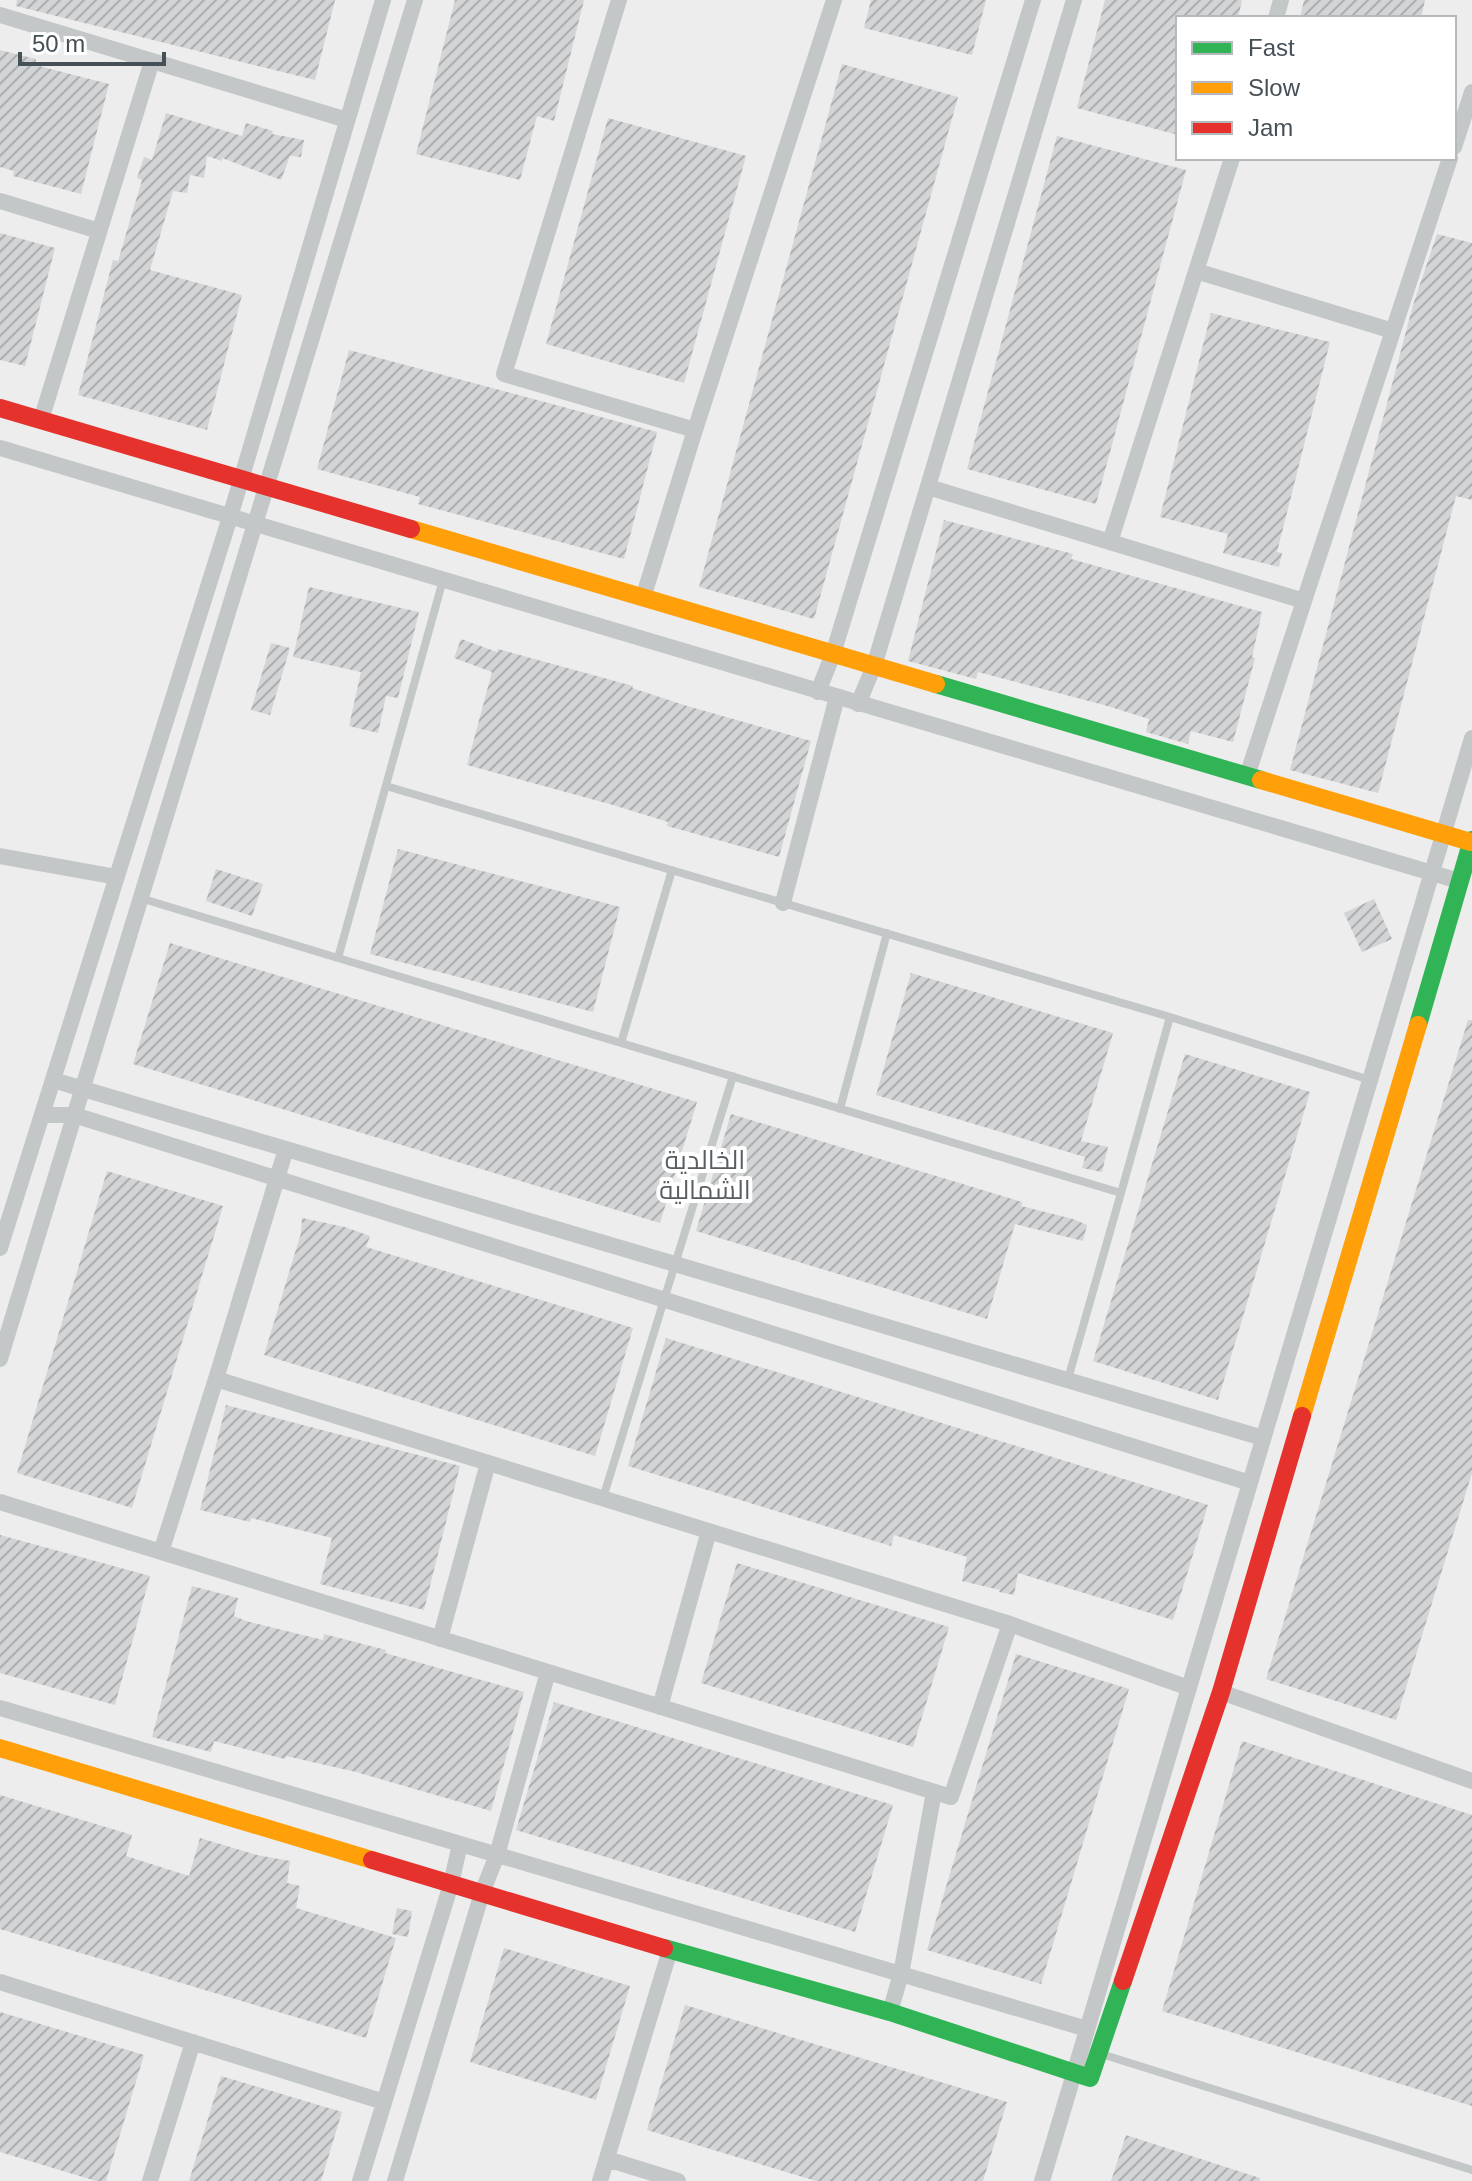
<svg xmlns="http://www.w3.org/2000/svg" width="1472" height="2181" font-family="Helvetica,Cairo,sans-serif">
<defs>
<pattern id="building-hatch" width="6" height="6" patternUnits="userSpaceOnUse" patternTransform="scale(2)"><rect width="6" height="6" fill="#d3d4d6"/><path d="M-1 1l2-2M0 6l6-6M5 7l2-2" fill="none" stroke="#adaeb0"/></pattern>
</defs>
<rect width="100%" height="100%" fill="#ededed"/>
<path fill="url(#building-hatch)" d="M17 0H335L315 80 16 6Z
M455 0H584L554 121 537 116 520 180 416 154Z
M871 0H986L972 55 864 28Z
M1105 0H1242L1238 18H1178V135L1077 108Z
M1304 0H1425L1421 18H1300Z
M0 50 36 59 35 65 109 84 81 194 13 176 14 171 0 167Z
M842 64 958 97 814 619 699 587Z
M166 113 242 136 246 123 273 131 272 134 304 140 301 157 290 156 281 180 222 158V161L207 156 204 178 190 175 187 193 173 191 150 270 242 295 207 430 78 395 113 260 118 261 142 180 137 178 144 157 152 160Z
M608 118 746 156 684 383 546 344Z
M1057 136 1186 170 1096 504 967 469Z
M0 233 55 248 25 366 0 360Z
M1437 234 1472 243V500L1456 496 1378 793 1290 770 1413 305Z
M1211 313 1330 342 1277 552 1282 553 1279 567 1223 553 1228 534 1160 517Z
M349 350 657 432 624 559 418 504 420 497 317 469Z
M944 520 1073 554 1071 559 1262 612 1252 657 1255 658 1233 742 1191 731 1188 744 1146 732 1149 719 1104 705 978 672 976 679 908 661Z
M309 587 419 612 398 698 386 696 378 733 349 726 361 672 293 657Z
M461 639 497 652 498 649 633 686 632 688 687 706 811 741 779 857 667 826 668 822 613 805 467 765 492 672 454 658Z
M271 643 290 648 270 715 251 710Z
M398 849 620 907 593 1012 370 954Z
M216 869 263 884 252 916 206 901Z
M1374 899 1392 939 1362 952 1344 913Z
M170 943 697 1102 660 1223 133 1064Z
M911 973 1113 1033 1081 1141 1108 1147 1102 1172 1082 1168 1085 1157 876 1095Z
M1468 1020H1472V1473L1396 1720 1266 1679Z
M1185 1054 1310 1092 1218 1400 1093 1361Z
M731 1114 1022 1202 1021 1206 1073 1219 1087 1225 1083 1241 1015 1224 987 1319 696 1231Z
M107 1171 223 1206 132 1508 17 1473Z
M302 1218 345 1227 370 1236 366 1247 633 1328 595 1456 264 1355 301 1233Z
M666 1338 1208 1505 1173 1620 1018 1573 1014 1595 999 1592 1000 1590 962 1581 967 1557 894 1535 891 1546 628 1466Z
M226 1405 460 1466 424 1610 320 1584 332 1538 251 1518 250 1522 200 1510Z
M0 1535 150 1576 115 1705 0 1673Z
M737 1563 949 1627 913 1747 701 1683Z
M192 1586 238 1598 234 1616 246 1621 323 1640 324 1634 386 1650 385 1653 524 1692 491 1811 356 1772 286 1756 285 1759 214 1741 211 1752 152 1737Z
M1016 1654 1129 1689 1041 1984 927 1950Z
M554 1702 893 1805 855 1932 516 1830Z
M1242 1741 1472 1815V2106L1162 2011Z
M0 1795 132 1835 126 1856 189 1876 200 1838 257 1855 290 1861 287 1883 300 1886 296 1908 396 1938 366 2038 0 1929Z
M397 1908 412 1911 408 1937 392 1934Z
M504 1948 630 1986 596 2100 470 2062Z
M685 2005 1007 2102 983 2181H816L647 2130Z
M0 2012 144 2055 106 2181H96L0 2152Z
M221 2076 342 2112 321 2181H189Z
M1126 2135 1260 2178V2181H1111Z"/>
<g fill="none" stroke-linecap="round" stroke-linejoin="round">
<path stroke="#c4c7c8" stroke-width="8" d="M443 580 338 958 1121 1193 1068 1379
M386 786 1170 1017
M140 898 338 958
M621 1043 672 870
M840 1109 887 933
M1121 1193 1170 1017 1370 1080
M603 1498 733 1076
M1098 2053 1472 2170"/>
<path stroke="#c4c7c8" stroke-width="16" d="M619 0 504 374 695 430 834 0
M0 15 347 120
M1276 18 1281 0
M1454 147 1472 92
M0 201 99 231
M1196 271 1393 331
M41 420 152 61
M0 448 1459 881
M928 487 1110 542 1232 158
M1110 542 1304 601 1247 776
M643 598 695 430
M1304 601 1450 158
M818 692 833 654 1033 0
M858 704 874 666 1074 0
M0 856 117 877
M783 903 837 697
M53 1080 1263 1438
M42 1115H74L1250 1483
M286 1149 216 1379 1010 1624
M0 1248 230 517 383 0
M0 1359 415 0
M0 1502 951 1797 1010 1624 1189 1688
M161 1552 216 1379
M440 1639 488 1463
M1221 1692 1472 1781
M660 1707 709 1531
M0 1708 1087 2029
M0 1982 384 2102
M890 2012 901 1974 934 1792
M607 2159 678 2181
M150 2181 193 2042
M360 2181 451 1884 460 1844
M395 2181 482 1893 497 1855 548 1672
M600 2181 670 1950
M1042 2181 1472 738"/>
<path stroke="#30b455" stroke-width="18" d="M936 684 1261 780
M1418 1025 1472 840
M664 1948 890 2012 1090 2078 1123 1981"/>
<path stroke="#ff9f0a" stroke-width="18" d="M411 529 936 684
M1261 780 1471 842
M1302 1416 1418 1025
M0 1748 372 1860"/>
<path stroke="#e5322d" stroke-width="18" d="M0 408 411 529
M372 1860 664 1948
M1123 1981 1221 1692 1302 1416"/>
</g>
<g text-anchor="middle" stroke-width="8" stroke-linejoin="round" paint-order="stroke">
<g font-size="26" fill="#595d60" stroke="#fff">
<text x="705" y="1169">الخالدية<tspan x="705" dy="30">الشمالية</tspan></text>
</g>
</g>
<rect x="1176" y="16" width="280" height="144" fill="#ffffff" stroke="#b5b9bc" stroke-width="2"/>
<rect x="1192" y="42" width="40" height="12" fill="#30b455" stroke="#b5b9bc" stroke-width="2"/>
<text x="1248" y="56" font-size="24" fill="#465057">Fast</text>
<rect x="1192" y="82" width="40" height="12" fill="#ff9f0a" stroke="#b5b9bc" stroke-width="2"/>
<text x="1248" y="96" font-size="24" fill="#465057">Slow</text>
<rect x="1192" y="122" width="40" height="12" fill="#e5322d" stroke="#b5b9bc" stroke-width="2"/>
<text x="1248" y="136" font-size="24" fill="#465057">Jam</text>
<path d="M20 52v12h144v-12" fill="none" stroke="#465057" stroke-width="4"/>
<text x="32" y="52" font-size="24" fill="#465057" stroke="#ffffff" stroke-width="6" paint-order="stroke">50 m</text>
</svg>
